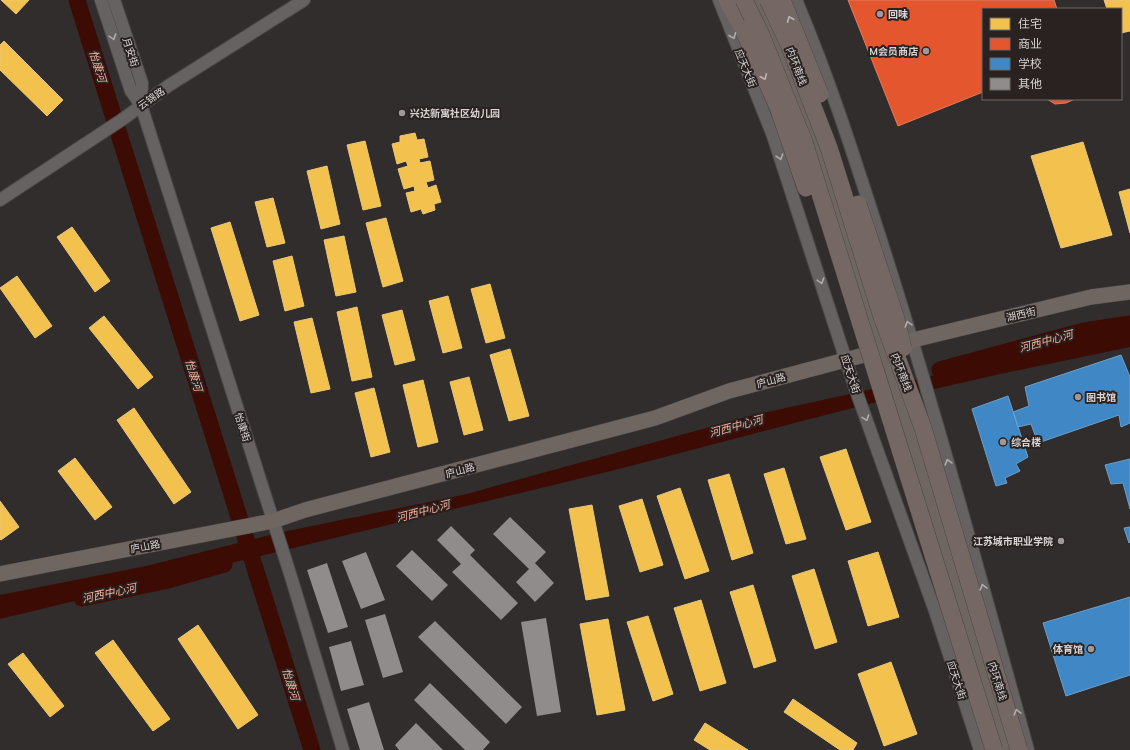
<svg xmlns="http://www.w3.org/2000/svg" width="1130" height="750" font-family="Mulish,'Noto Sans SC',sans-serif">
<rect width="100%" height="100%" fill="#302d2c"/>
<path fill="#3b0b04" d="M1130 326V347L1000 374 860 406 615 470 0 619V595L146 566 278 533 463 495 750 416 950 372Z"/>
<path fill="#f2c14e" stroke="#eac776" d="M1 0H29L16 14Z
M1104 0H1130V31L1121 33V9H1107Z
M4 41 63 100 47 116 0 70V45Z
M415 133 417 140 424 139 428 157 419 159 420 163 430 161 434 180 426 182 428 188 436 185 441 202 434 204 435 210 423 214 421 209 411 212 406 193 415 191 414 186 404 189 398 169 408 166 406 161 397 164 392 144 400 142V136Z
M365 141 381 206 363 210 347 145Z
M1083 142 1112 235 1061 248 1031 156Z
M327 166 340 224 321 229 307 171Z
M1130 189V233L1119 192Z
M273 198 285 243 267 247 255 202Z
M386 218 403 281 383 287 366 223Z
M230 222 259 315 240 321 211 228Z
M72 227 110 281 95 292 57 237Z
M344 236 356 292 336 296 324 240Z
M292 256 304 306 285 311 273 261Z
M17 276 52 326 35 338 0 288Z
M490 284 505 338 486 343 471 289Z
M448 296 462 348 443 353 429 301Z
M357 307 372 377 352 381 337 312Z
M402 310 415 360 395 365 382 315Z
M104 316 153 377 138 389 89 328Z
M312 318 330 389 311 393 294 322Z
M510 349 529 416 509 421 490 355Z
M469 377 483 430 464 435 450 382Z
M423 380 438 442 418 447 403 385Z
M374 388 390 452 371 457 355 393Z
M134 408 191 492 174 504 117 420Z
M846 449 871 522 846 530 820 457Z
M75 458 112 507 95 520 58 471Z
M784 468 806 539 786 544 764 474Z
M729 474 753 553 732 560 708 480Z
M680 488 709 571 685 579 657 496Z
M642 499 663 565 640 572 619 506Z
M0 501 19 527 1 540 0 539Z
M592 505 609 596 586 600 569 509Z
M878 552 899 617 868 626 848 561Z
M814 569 837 642 815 649 792 576Z
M753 585 776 661 754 668 730 592Z
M701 600 726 683 700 691 674 608Z
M648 616 673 694 653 701 627 622Z
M608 619 625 710 597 715 580 624Z
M198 625 258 715 238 729 178 639Z
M113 640 170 719 153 731 95 653Z
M23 653 64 706 50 717 8 664Z
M891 662 917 734 884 746 858 674Z
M793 699 857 743 853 750H840L784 712Z
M705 723 748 750H710L694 740Z"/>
<path fill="#e4572e" stroke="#e07c60" d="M848 0H1054L1057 9H983V92L898 126Z
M1047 99H1075L1066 103 1055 104Z"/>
<path fill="#3f88c5" stroke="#6d9fc9" d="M1121 355 1130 377V423L1121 427 1119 415 1038 443 1031 424 1018 427 1013 412 1029 406 1025 387Z
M1008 396 1028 457 1016 464 1020 471 1005 478 1007 483 996 486 972 409Z
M1130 459V509L1123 483 1111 484 1105 465Z
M1130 527V542L1129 543 1124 528Z
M1130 597V675L1066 696 1043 623Z"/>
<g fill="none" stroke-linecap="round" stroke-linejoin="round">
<path stroke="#3b0b04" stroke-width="17" d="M77 0 312 750
M940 370 1084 331 1130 324
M82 598 164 581 224 564"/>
</g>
<path fill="#8f8c8b" d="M510 517 546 552 535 563 554 583 535 602 516 582 529 569 493 534Z
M451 526 475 550 470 555 518 603 501 620 452 572 461 564 437 540Z
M412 550 448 585 432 601 396 566Z
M366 552 385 600 361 609 342 561Z
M327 563 348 627 328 633 307 570Z
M385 614 403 672 383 678 365 620Z
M546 618 561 712 537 716 521 622Z
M435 621 522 707 506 724 418 637Z
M351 641 364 685 341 691 329 647Z
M430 683 490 742 483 750H465L414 700Z
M369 702 384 750H360L347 709Z
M416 723 443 750H399L395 745Z"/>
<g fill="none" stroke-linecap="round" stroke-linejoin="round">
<defs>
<path id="minor" d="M101 0 131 91 141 105 292 580 343 750
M114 0 142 83 141 105
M719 0 773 136 855 388 935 611 980 750
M796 0C828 75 853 153 878 231 933 402 980 576 1028 750
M0 200 123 119 168 86 304 0"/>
<path id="major" d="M753 0 771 35 812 138 882 360
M885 346 994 696
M0 574 273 521 305 510 655 418 729 391 879 351 913 340 1091 297 1130 292
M984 687 1004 750"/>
<path id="highway" d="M727 0 743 29"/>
</defs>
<use href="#minor" stroke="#4b4847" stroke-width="14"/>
<use href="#major" stroke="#4b4847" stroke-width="16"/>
<use href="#highway" stroke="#4b4847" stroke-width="18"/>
<use href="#minor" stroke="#656261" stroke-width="12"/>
<use href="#major" stroke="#6f6662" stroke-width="15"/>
<use href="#highway" stroke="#756864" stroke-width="17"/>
<defs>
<path id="highway-bridge" d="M744 0 761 35 804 142 994 750
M768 0 788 42 829 148 882 317 923 428 1019 750
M782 0 820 94
M743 29 778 107 806 188
M858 204 896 319 903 348"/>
</defs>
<use href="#highway-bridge" stroke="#4b4847" stroke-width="18" stroke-linecap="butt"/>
<use href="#highway-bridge" stroke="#756864" stroke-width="17"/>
</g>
<defs><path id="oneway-chevron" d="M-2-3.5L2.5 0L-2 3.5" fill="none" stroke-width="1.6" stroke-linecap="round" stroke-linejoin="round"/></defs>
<g stroke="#bab4b2">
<use href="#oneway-chevron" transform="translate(790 19) rotate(-113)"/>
<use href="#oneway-chevron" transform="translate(764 77) rotate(67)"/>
</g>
<g stroke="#b0acab">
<use href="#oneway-chevron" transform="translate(733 36) rotate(68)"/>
<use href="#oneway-chevron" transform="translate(113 37) rotate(72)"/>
<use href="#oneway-chevron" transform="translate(780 157) rotate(72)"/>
<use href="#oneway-chevron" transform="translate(821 281) rotate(72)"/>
<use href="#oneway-chevron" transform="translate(908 324) rotate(-108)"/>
<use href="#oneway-chevron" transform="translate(866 418) rotate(70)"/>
<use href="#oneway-chevron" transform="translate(948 462) rotate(-106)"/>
<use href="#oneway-chevron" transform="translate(983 587) rotate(-105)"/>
<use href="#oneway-chevron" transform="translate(1017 712) rotate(-105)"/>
</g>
<g fill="#9d9a99" stroke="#292221" stroke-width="1.5">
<circle cx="880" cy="14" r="4"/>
<circle cx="926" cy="51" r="4"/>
<circle cx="402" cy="113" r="4"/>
<circle cx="1078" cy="397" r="4"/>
<circle cx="1003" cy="442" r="4"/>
<circle cx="1061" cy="541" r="4"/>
<circle cx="1091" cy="649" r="4"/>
</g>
<g text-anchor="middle" stroke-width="4" stroke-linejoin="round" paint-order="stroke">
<g font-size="10" font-weight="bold" fill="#d8d4d3" stroke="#292221" text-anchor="start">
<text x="888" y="18">回味</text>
<text x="918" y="55" text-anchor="end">M会员商店</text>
<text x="410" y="117">兴达新寓社区幼儿园</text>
<text x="1086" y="401">图书馆</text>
<text x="1011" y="446">综合楼</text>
<text x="1053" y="545" text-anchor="end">江苏城市职业学院</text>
<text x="1083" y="653" text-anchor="end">体育馆</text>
</g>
<g font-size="10" fill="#d8d4d3" stroke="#292221">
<text transform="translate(131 52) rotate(72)" y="4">月安街</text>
<text transform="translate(797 66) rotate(69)" y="4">内环南线</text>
<text transform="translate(746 68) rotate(68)" y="4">应天大街</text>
<text transform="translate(151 98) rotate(-35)" y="4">云锦路</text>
<text transform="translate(1021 314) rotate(-13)" y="4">湖西街</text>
<text transform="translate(902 372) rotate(69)" y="4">内环南线</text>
<text transform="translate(851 374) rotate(72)" y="4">应天大街</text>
<text transform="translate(771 380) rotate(-15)" y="4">庐山路</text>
<text transform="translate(243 427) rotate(72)" y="4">怡康街</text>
<text transform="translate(460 470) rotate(-15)" y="4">庐山路</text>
<text transform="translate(145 546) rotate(-11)" y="4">庐山路</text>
<text transform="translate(957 680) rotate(72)" y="4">应天大街</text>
<text transform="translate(998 681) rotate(73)" y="4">内环南线</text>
</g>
<g font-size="11" font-style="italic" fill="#f7ae98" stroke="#292221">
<text transform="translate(98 66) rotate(73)" y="4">怡康河</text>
<text transform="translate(1046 341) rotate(-15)" y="4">河西中心河</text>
<text transform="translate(194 375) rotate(73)" y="4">怡康河</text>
<text transform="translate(736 426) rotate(-15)" y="4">河西中心河</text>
<text transform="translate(423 511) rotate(-15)" y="4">河西中心河</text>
<text transform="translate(109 593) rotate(-12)" y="4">河西中心河</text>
<text transform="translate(291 684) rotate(73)" y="4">怡康河</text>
</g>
</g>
<rect x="982" y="8" width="140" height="92" fill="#292221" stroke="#6f6968"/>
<rect x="990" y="18" width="20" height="12" fill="#f2c14e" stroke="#6f6968"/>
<text x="1018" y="28" font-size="12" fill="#d8d4d3">住宅</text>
<rect x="990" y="38" width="20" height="12" fill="#e4572e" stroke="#6f6968"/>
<text x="1018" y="48" font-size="12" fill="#d8d4d3">商业</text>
<rect x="990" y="58" width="20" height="12" fill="#3f88c5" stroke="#6f6968"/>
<text x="1018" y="68" font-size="12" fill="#d8d4d3">学校</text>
<rect x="990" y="78" width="20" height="12" fill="#8f8c8b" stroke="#6f6968"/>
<text x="1018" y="88" font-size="12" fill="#d8d4d3">其他</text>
</svg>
